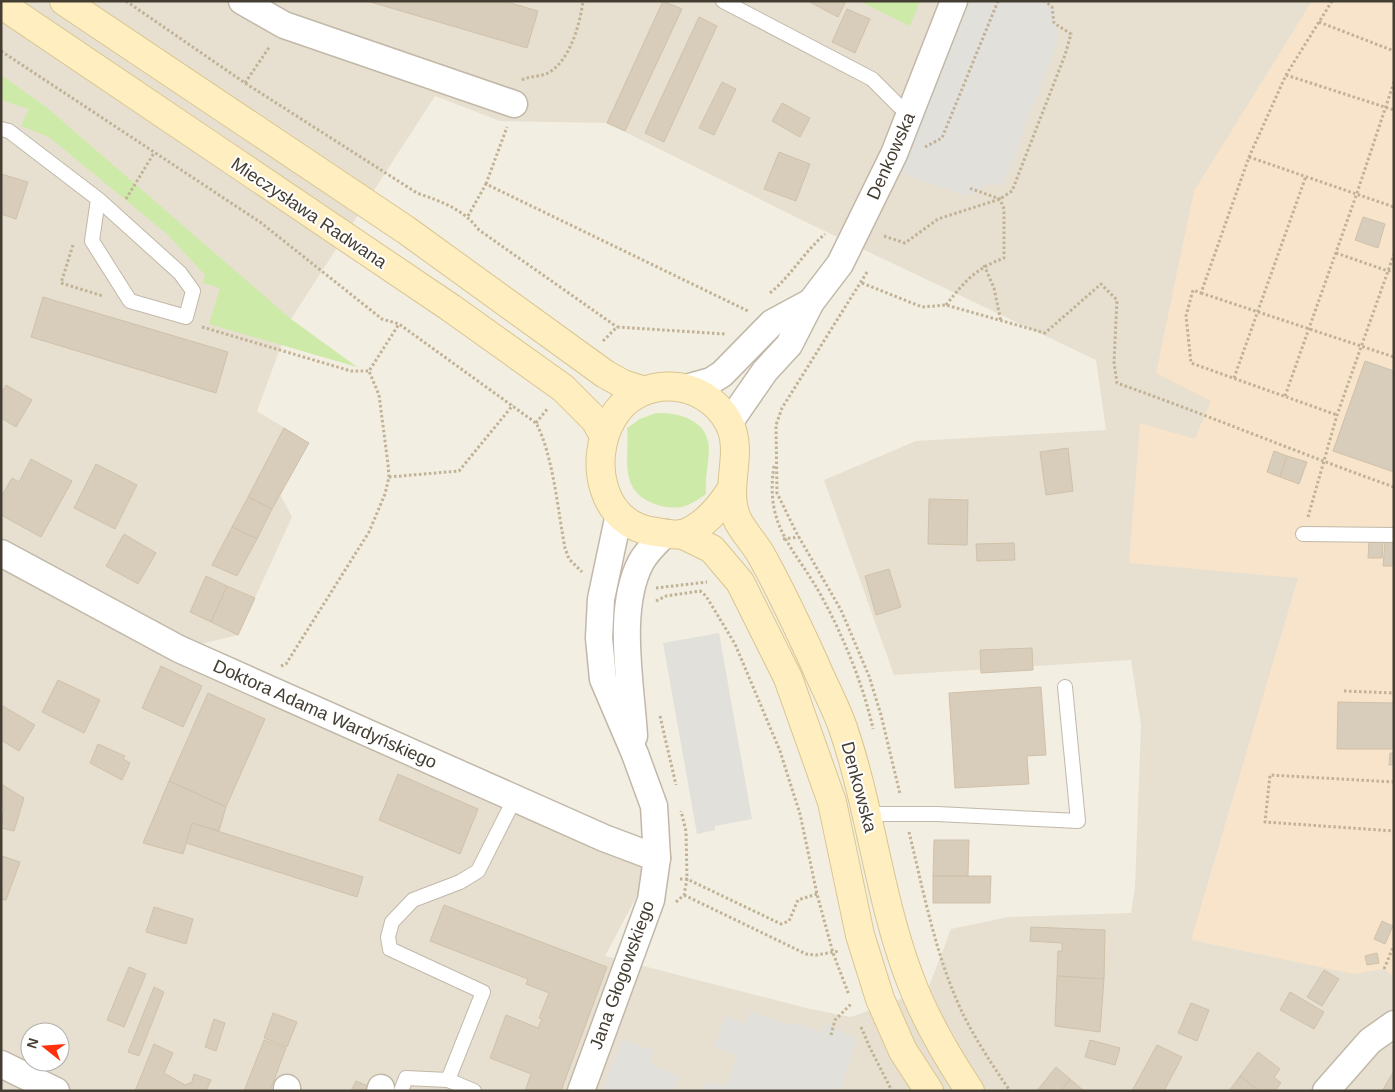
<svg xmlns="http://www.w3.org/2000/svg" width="1395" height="1092" font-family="Arial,sans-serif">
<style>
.residential{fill:#e7e0d0;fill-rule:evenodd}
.commercial{fill:#f7e4cb}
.green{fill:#cdeaa8}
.parking{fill:#e2e0db}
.building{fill:#d8ccba;stroke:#d0c1aa}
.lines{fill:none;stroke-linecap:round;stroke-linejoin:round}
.lane-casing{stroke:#c1b8a8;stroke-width:16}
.street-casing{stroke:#c1b8a8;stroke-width:29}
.secondary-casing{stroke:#d9c590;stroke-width:30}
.path{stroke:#c1b195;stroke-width:3;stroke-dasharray:2.5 2.5;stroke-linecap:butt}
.lane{stroke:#fff;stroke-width:14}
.street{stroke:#fff;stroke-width:26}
.secondary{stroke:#ffefc0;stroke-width:28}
.labels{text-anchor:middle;stroke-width:4;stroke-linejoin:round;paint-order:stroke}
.street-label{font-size:18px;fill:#443d32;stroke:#fff}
</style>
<rect width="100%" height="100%" fill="#f3eee2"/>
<path class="residential" d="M1,1H1394V1091H1ZM435,96L500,121L607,123L814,226L1096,360L1106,430L916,441L824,480L894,675L1131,660L1141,725L1135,887L1131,913L1008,917L951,929L928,989L851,1017L806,1008L605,956L657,858L180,649L238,635L292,517L280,494L309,443L257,411L291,319ZM30,1032H60V1062H30Z"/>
<path class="commercial" d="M1312,1H1394V977L1384,969L1354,974L1191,940L1298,578L1129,563L1140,423L1195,439L1211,401L1156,373L1194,191Z"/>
<g class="green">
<path d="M859,1H920L910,26Z"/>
<path d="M1,75L45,106L291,319L357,367L209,324L220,288L203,283L205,275L167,234L49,137L21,126L29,109L1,100Z"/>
<path d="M656,413C680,412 710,421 709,451C708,466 705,479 706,494C699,499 690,505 682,507C661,510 634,500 629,478C625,461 629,445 627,428L640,419Z"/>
</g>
<g class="parking">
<path d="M966,1H1049L1056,14L1058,41L1003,186L989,183L978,191L965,196L899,172Z"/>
<path d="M719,633L752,819L715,826V830L697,834L663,643Z"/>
<path d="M750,1011L791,1025L799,1023L820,1033L825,1023L857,1039L840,1091H702L706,1081L725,1087L737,1056L714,1048L725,1016L745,1023Z"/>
<path d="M622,1039L654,1051L649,1064L680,1076L675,1091H602Z"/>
</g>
<g class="building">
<path d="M367,1H504L538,11L527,48Z"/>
<path d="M663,1L682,9L625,131L607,123Z"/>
<path d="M808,1H846L838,17Z"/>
<path d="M847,9L870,19L855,53L832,42Z"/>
<path d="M699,17L717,26L664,142L645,133Z"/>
<path d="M722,82L736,89L714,135L699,128Z"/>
<path d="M782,103L810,118L800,137L772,121Z"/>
<path d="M779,152L810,164L796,201L764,189Z"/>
<path d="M1,174L28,182L16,219L1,214Z"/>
<path d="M1363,217L1385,224L1378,248L1355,240Z"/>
<path d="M43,297L228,352L216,393L31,337Z"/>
<path d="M1365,361L1394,371V472L1333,451Z"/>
<path d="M6,385L32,400L16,427L1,418V394Z"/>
<path d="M284,428L309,443L272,509L248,497Z"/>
<path d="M1068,448L1073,491L1046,495L1040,452Z"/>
<path d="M1274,451L1287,456L1280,477L1267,472Z"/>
<path d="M1287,456L1307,462L1299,484L1280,477Z"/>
<path d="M31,459L72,481L41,537L1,515V497L12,478L19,482Z"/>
<path d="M96,464L137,485L115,529L74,508Z"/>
<path d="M248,497L272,509L257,539L232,527Z"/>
<path d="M929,499L968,500L967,545L928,544Z"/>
<path d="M232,527L257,539L237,576L212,565Z"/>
<path d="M124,534L156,553L138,584L106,566Z"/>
<path d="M1385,540L1394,541V566H1383Z"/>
<path d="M1369,541L1383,542L1382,558H1368Z"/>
<path d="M1014,543L1015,560L977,561L976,544Z"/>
<path d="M889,569L901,607L876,615L865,576Z"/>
<path d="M206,576L227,586L211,622L190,612Z"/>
<path d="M227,586L255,598L238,635L211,622Z"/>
<path d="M1032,648L1033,670L981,673L980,650Z"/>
<path d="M161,666L202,686L183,727L142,708Z"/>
<path d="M58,680L100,700L84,733L42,712Z"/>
<path d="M1041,687L1046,755L1027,756L1029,784L955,788L949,693Z"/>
<path d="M208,693L265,719L226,807L169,781Z"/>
<path d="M1338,702L1394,703V749H1337Z"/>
<path d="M1,705L35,725L19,751L1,740Z"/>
<path d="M98,744L125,756L123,759L130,763L122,780L90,763Z"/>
<path d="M1390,753H1394V765H1389Z"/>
<path d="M398,774L478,809L460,854L379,820Z"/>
<path d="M169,781L226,807L219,831L192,823L183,854L143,843Z"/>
<path d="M1,784L24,798L14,831L1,828L4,807L1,805Z"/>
<path d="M192,823L363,877L357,897L186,843Z"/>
<path d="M934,840H969L968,876H933Z"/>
<path d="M2,856L20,862L6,900L1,899Z"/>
<path d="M933,876H991L990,903H933Z"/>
<path d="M444,905L607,967L561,1091H525L531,1074L490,1058L506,1015L538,1028L542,1019L539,1018L549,993L526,984L528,979L430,941Z"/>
<path d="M154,907L193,919L186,944L146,932Z"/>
<path d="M1382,921L1393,926L1385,944L1374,939Z"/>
<path d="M1031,927L1105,930L1104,979L1057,976L1058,951H1062V943L1030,941Z"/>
<path d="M1377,953L1379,963L1367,965L1365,956Z"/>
<path d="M129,967L146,974L124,1027L107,1020Z"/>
<path d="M1324,970L1339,979L1322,1006L1307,997Z"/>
<path d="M1057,976L1104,979L1100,1032L1055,1026Z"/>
<path d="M154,987L164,992L139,1056L128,1052Z"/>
<path d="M1290,992L1324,1012L1314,1029L1280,1010Z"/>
<path d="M1191,1003L1209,1010L1197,1041L1178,1033Z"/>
<path d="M273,1013L297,1022L287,1047L264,1038Z"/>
<path d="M214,1019L225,1023L216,1051L205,1047Z"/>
<path d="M264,1040L286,1048L270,1091H244Z"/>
<path d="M1090,1040L1120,1048L1115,1065L1085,1057Z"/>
<path d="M154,1044L173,1053L164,1073L185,1085L192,1082L194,1074L211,1080L206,1091H135Z"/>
<path d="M1157,1045L1182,1057L1164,1091H1132Z"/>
<path d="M1258,1052L1280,1069L1274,1077L1281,1083L1275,1091H1259L1240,1076Z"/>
<path d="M1056,1067L1070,1079L1061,1091H1037Z"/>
<path d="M1394,1071V1091H1382Z"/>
<path d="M1240,1076L1259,1091H1229Z"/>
<path d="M1070,1079L1084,1091H1061Z"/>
<path d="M356,1081L368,1086L366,1091H351Z"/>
</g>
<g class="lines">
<g class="lane-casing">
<g id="lane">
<path d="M723,1L872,79L899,106L911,113"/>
<path d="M1,129L9,131L98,199L92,241L130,301L186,317L193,291L180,273L98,199"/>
<path d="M1303,534L1394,535"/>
<path d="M868,814H937L1078,821L1065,687"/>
<path d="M448,1080L474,1091"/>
<path d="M401,1091L406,1078L448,1080L483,992L390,949L388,937L392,922L413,900L460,882L478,871L515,798"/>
</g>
</g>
<g class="street-casing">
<g id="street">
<path d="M242,1L284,25L514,104"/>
<path d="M686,388L711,381L722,374L772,323L811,302"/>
<path d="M729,423L765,371L789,345L811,302L840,264L894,154L954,1"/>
<path d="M1,553L179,649L604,838L657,858"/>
<path d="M634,736C631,684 616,609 641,562C647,551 657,542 666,533"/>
<path d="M1,1064L56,1091"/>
<path d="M287,1091V1088"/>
<path d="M380,1091L381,1088"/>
<path d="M581,1091L651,900L657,858L654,806L635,754L603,679L599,638L601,599L619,514"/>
<path d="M1326,1091L1370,1041L1394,1024"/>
</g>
</g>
<g class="secondary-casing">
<g id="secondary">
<path d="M64,1L406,230L605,374L623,384L642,390"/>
<path d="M1,4L451,308L563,388L595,420L604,436"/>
<path d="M731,490C720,507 703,527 683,534C675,536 664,533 656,532C601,526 588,461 612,419C638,373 705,377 729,423C745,454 722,489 738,521C744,532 753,542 760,553C780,588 797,625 814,662C823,684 835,705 843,728C871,810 879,898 910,979C925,1019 946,1055 970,1091"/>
<path d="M681,534L712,549L740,582L788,678L832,802L860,935L880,999L903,1051L929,1091"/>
</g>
</g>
<g class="path">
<path d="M126,1L245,83L417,193C442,202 462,208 479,230L617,327"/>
<path d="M1332,1L1286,75L1249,157L1201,293L1193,290L1186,316L1191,363L1337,415"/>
<path d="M1319,22L1394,51"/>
<path d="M1,51L260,222L382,319L399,324L536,423C553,454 558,512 565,548L569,559L582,572"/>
<path d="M1286,75L1394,110"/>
<path d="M522,80C529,76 540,77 548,73C570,61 580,24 583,1"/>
<path d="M245,83L270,46"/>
<path d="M925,147L942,138L998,1"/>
<path d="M1249,157L1394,207"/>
<path d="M486,184L507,127"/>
<path d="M126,199L154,153"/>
<path d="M468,216L486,184L748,311"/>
<path d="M884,236L905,243L938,219L1000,199L1012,191L1065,55L1071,34L1054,23L1052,7L1045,1"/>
<path d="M73,245L61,283L103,296"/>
<path d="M1336,253L1388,271L1394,270"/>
<path d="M984,265L994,288L1001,322"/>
<path d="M867,272L782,408L776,425L777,493L796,532L841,610L869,676L881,715L900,794"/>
<path d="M862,283L922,307L946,305L1045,333L1101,284L1117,300L1114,362L1117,383C1210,416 1301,454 1394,487"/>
<path d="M770,293C791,276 804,252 825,234"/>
<path d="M1201,293L1394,357"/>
<path d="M946,305C965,281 975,269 1004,258V209L1000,199L969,188"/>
<path d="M202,327L351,371H369"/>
<path d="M603,341L617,327L725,334"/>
<path d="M1234,378L1306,176"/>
<path d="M1285,396L1357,193L1394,82"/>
<path d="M536,423L548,408"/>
<path d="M774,466C764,530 797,549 824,601C844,638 864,687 873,729"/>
<path d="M389,477L459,471L513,405"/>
<path d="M1308,517L1337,415L1394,254"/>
<path d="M783,539L799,537"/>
<path d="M656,588L707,582"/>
<path d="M656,601L666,596L700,591L706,596L735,644L780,751L800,814L817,894L833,953L849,995"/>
<path d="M281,666L286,664L369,532L385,494L389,477L388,464L379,395L369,371L399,324"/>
<path d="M1344,691L1394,693"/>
<path d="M660,716L676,785"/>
<path d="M1394,782L1270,775L1265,822L1394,831"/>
<path d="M909,832C924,893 936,959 964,1016C977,1042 993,1066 1010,1091"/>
<path d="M680,879H687L781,924L789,921L798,900L817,894"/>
<path d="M684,895L806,954L816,955L840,951"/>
<path d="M676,902L684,895L687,879L686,831L681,811"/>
<path d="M1384,969L1394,945"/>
<path d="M861,1027L870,1048L892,1091"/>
<path d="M831,1035L835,1020L852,1003"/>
</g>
<use href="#lane" class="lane"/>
<use href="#street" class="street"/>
<use href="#secondary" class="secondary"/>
</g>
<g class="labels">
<g class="street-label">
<text transform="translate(891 156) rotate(-66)" y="6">Denkowska</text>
<text transform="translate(309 213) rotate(34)" y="6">Mieczysława Radwana</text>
<text transform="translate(325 714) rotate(24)" y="6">Doktora Adama Wardyńskiego</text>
<text transform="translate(859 787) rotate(75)" y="6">Denkowska</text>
<text transform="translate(622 975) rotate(-70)" y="6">Jana Głogowskiego</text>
</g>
</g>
<rect width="1395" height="1092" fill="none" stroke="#443d32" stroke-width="5"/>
<g transform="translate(45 1047) rotate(287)"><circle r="24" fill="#ffffff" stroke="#b4b1ad"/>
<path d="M0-4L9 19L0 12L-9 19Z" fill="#ff300d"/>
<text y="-8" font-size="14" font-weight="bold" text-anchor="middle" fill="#443d32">N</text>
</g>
</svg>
